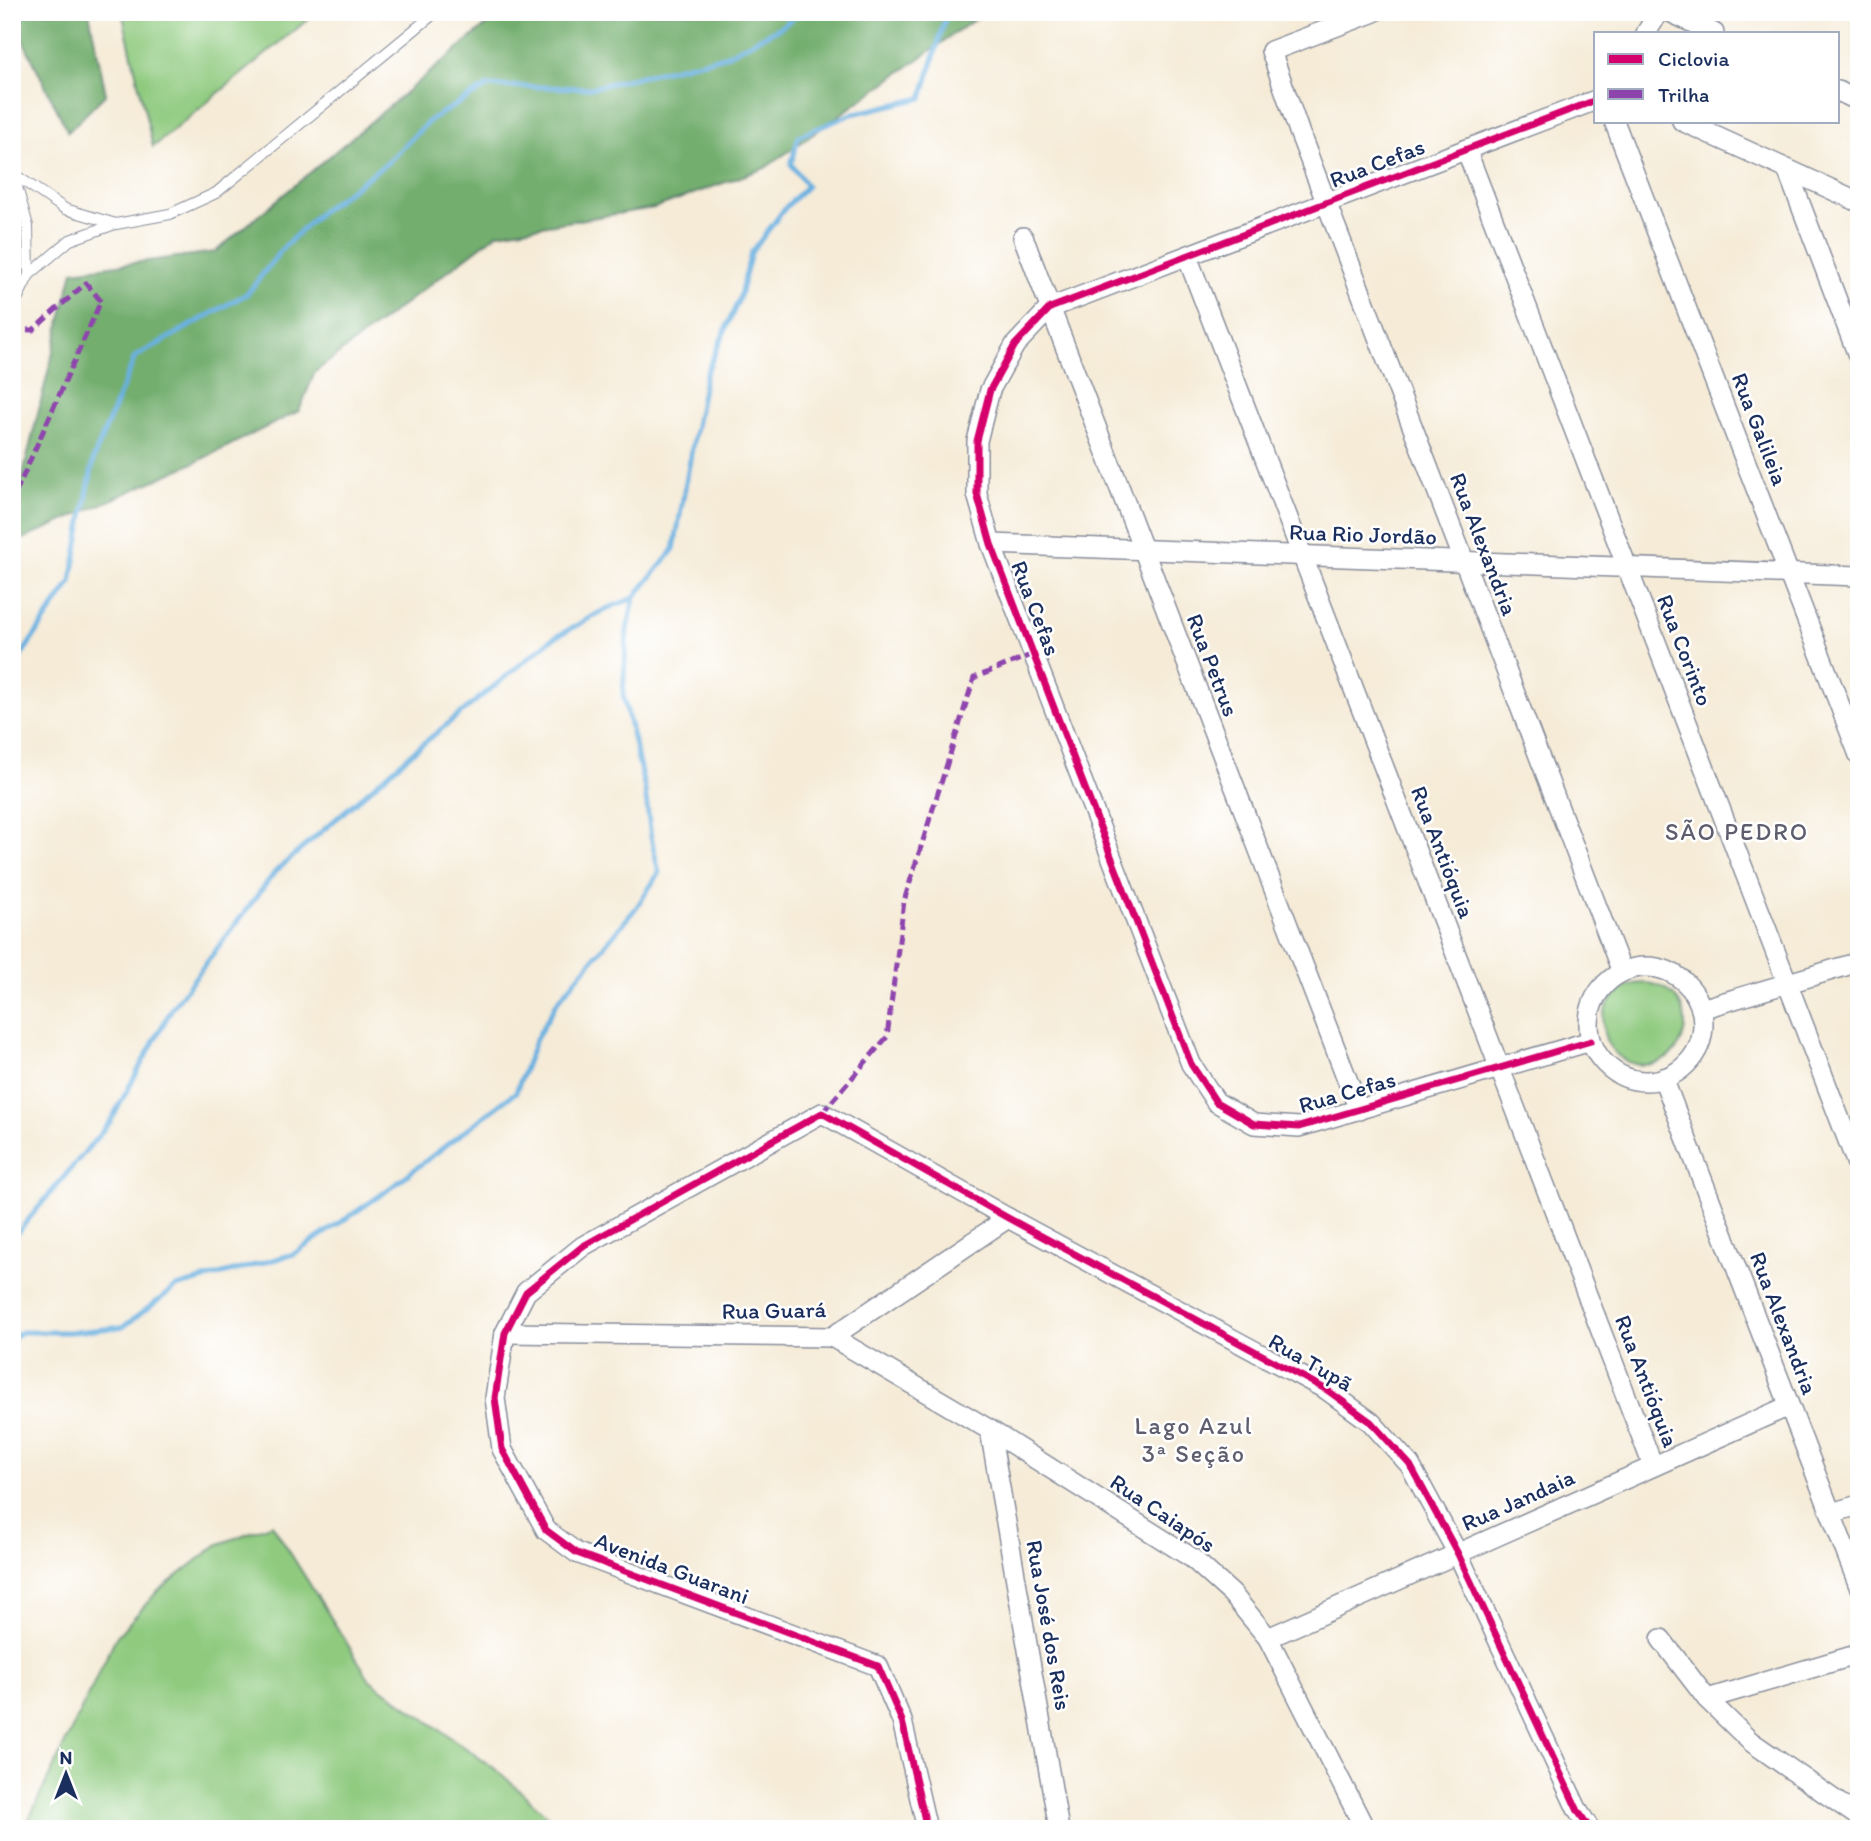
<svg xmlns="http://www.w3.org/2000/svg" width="1871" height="1841" font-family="Itim,sans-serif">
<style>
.green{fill:#8fca7f;stroke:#557c6e;stroke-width:2}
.forest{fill:#73ae6e;stroke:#476e66;stroke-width:2}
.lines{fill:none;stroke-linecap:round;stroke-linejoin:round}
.stream{stroke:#69b0e0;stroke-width:5}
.lane-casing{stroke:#888d9a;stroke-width:12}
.street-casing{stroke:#888d9a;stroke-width:22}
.lane{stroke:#fff;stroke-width:10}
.street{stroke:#fff;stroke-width:19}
.quiet{stroke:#8e44ad;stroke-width:5;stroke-dasharray:10 5;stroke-linecap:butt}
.cycleway-casing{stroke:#fff;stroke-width:11}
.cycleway{stroke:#d6006c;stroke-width:7}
.labels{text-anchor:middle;stroke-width:5;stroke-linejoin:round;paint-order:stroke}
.street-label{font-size:23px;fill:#1b2f5e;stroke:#fff}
.neighbourhood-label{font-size:24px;letter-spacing:2px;fill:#5f5e6e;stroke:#fff}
</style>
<rect width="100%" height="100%" fill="#fff"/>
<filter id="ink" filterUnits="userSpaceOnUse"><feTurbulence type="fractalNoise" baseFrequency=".0143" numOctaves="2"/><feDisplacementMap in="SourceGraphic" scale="14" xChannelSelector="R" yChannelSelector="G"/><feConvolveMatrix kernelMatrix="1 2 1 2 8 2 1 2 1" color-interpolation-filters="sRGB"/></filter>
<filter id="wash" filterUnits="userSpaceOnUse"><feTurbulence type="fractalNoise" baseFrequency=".00686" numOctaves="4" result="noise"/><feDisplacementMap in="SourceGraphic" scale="28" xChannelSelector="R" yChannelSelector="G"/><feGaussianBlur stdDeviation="1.57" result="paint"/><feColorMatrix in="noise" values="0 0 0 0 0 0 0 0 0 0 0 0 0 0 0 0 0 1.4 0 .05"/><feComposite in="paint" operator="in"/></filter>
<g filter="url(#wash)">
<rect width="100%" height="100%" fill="#f5ebd7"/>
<g class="green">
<path d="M122,12H317L153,147Z"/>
<circle cx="1644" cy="1024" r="41"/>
<path d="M272,1524L370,1680L498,1771L562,1829H24L116,1637L157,1592L217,1545Z"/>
</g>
<g class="forest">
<path d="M12,12H89L106,94L68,132L12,18Z"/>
<path d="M502,12H985L765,168L654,208L498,233L315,372L299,411L196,462L12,544V518L73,271L215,252Z"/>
</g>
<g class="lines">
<g class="stream">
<path d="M12,669L71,582L94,457L135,357L248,293L282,249L320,212L387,163L430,120L488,86L591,88L725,56L779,28L802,12"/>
<path d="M12,1239L110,1122L172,1008L275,872L413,752L552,639L606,609L634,598"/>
<path d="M12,1338L21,1332H73L123,1327L176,1287L294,1254L385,1192L516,1092L535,1041L557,1002L636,908L659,873L651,837L645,790L623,694L627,631L634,598L674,549L705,376L739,299L751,253L785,208L807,186L791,164L799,136L852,114L922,98L947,12"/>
</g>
</g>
</g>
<g filter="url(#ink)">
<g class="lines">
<g class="lane-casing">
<g id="lane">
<path d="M12,173L65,209L116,224L170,214L216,193L436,12"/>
<path d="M14,176L28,226L29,275L70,240L115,224"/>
<path d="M12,309L29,275"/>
</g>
</g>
<g class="street-casing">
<g id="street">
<path d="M1374,12L1271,51L1300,134L1622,972"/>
<path d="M1670,12L1714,33"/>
<path d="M1646,33L1659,12"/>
<path d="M1838,91L1859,101"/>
<path d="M1614,121L1859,755"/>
<path d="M1682,121L1859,202"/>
<path d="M1466,149L1859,1169"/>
<path d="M1787,169L1859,358"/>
<path d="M1023,237L1359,1110"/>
<path d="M1187,256L1653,1466"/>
<path d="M991,544L1859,576"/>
<circle cx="1646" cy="1024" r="57"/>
<path d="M1701,1009L1859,962"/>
<path d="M1591,1041L1299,1127L1254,1124L1216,1102L1191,1064L991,544L977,494V441L990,390L1015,345L1050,308L1596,100"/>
<path d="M1663,1078L1859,1586"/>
<path d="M505,1333L832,1337L1008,1218"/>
<path d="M832,1337L990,1430L1192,1558L1232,1594L1268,1638L1365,1829"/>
<path d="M990,1430L1059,1829"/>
<path d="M1831,1513L1859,1505"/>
<path d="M1268,1638L1789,1406"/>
<path d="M1661,1639L1707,1699L1750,1741L1859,1817"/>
<path d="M1707,1699L1859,1654"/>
<path d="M927,1829L902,1721L878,1666L577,1553L546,1530L502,1449L495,1398L505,1333L526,1292L583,1246L822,1113L1008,1218L1327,1390L1371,1422L1410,1465L1458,1554L1578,1811L1590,1829"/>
</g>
</g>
<use href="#lane" class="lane"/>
<use href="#street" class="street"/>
<g class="quiet">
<path d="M12,329L33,330L86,283L101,301L12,501"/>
<path d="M822,1113L887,1037L904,901L974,678L1033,654"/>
</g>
<g class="cycleway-casing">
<g id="cycleway">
<path d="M1591,1041L1299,1127L1254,1124L1216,1102L1191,1064L991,544L977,494V441L990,390L1015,345L1050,308L1596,100"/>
<path d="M927,1829L902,1721L878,1666L577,1553L546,1530L502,1449L495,1398L505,1333L526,1292L583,1246L822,1113L1008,1218L1327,1390L1371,1422L1410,1465L1458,1554L1578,1811L1590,1829"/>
</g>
</g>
<use href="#cycleway" class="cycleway"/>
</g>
</g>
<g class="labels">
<g class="street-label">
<text transform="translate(1377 163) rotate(-21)" y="8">Rua Cefas</text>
<text transform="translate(1760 429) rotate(69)" y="8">Rua Galileia</text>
<text transform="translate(1363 534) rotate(2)" y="8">Rua Rio Jordão</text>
<text transform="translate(1484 544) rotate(69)" y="8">Rua Alexandria</text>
<text transform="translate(1036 608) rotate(69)" y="8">Rua Cefas</text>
<text transform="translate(1685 650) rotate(69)" y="8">Rua Corinto</text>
<text transform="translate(1213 665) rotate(69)" y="8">Rua Petrus</text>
<text transform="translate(1443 852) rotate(69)" y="8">Rua Antióquia</text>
<text transform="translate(1347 1092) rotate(-16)" y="8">Rua Cefas</text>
<text transform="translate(774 1310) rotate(-1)" y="8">Rua Guará</text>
<text transform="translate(1784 1323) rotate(69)" y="8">Rua Alexandria</text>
<text transform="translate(1311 1362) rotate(30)" y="8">Rua Tupã</text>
<text transform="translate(1647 1381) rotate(69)" y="8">Rua Antióquia</text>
<text transform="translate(1518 1500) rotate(-24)" y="8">Rua Jandaia</text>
<text transform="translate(1163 1513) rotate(34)" y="8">Rua Caiapós</text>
<text transform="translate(672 1568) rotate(21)" y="8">Avenida Guarani</text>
<text transform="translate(1049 1625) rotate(80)" y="8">Rua José dos Reis</text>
</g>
<g class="neighbourhood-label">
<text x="1737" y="840">SÃO PEDRO</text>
<text x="1194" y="1434">Lago Azul<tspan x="1194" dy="28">3ª Seção</tspan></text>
</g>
</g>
<rect width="1871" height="1841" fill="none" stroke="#fff" stroke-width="42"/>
<rect x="1594" y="32" width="245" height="91" fill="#ffffff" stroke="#a4acbf" stroke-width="2"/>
<rect x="1608" y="54" width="35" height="10" fill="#d6006c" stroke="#a4acbf" stroke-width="2"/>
<text x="1658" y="66" font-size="21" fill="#1b2f5e">Ciclovia</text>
<rect x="1608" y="89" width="35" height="10" fill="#8e44ad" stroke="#a4acbf" stroke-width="2"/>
<text x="1658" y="102" font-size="21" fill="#1b2f5e">Trilha</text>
<g transform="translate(66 1774)" stroke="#ffffff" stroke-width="5" paint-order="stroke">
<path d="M0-5L12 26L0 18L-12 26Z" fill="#1b2f5e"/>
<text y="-10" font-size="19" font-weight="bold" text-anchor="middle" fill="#1b2f5e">N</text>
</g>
</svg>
